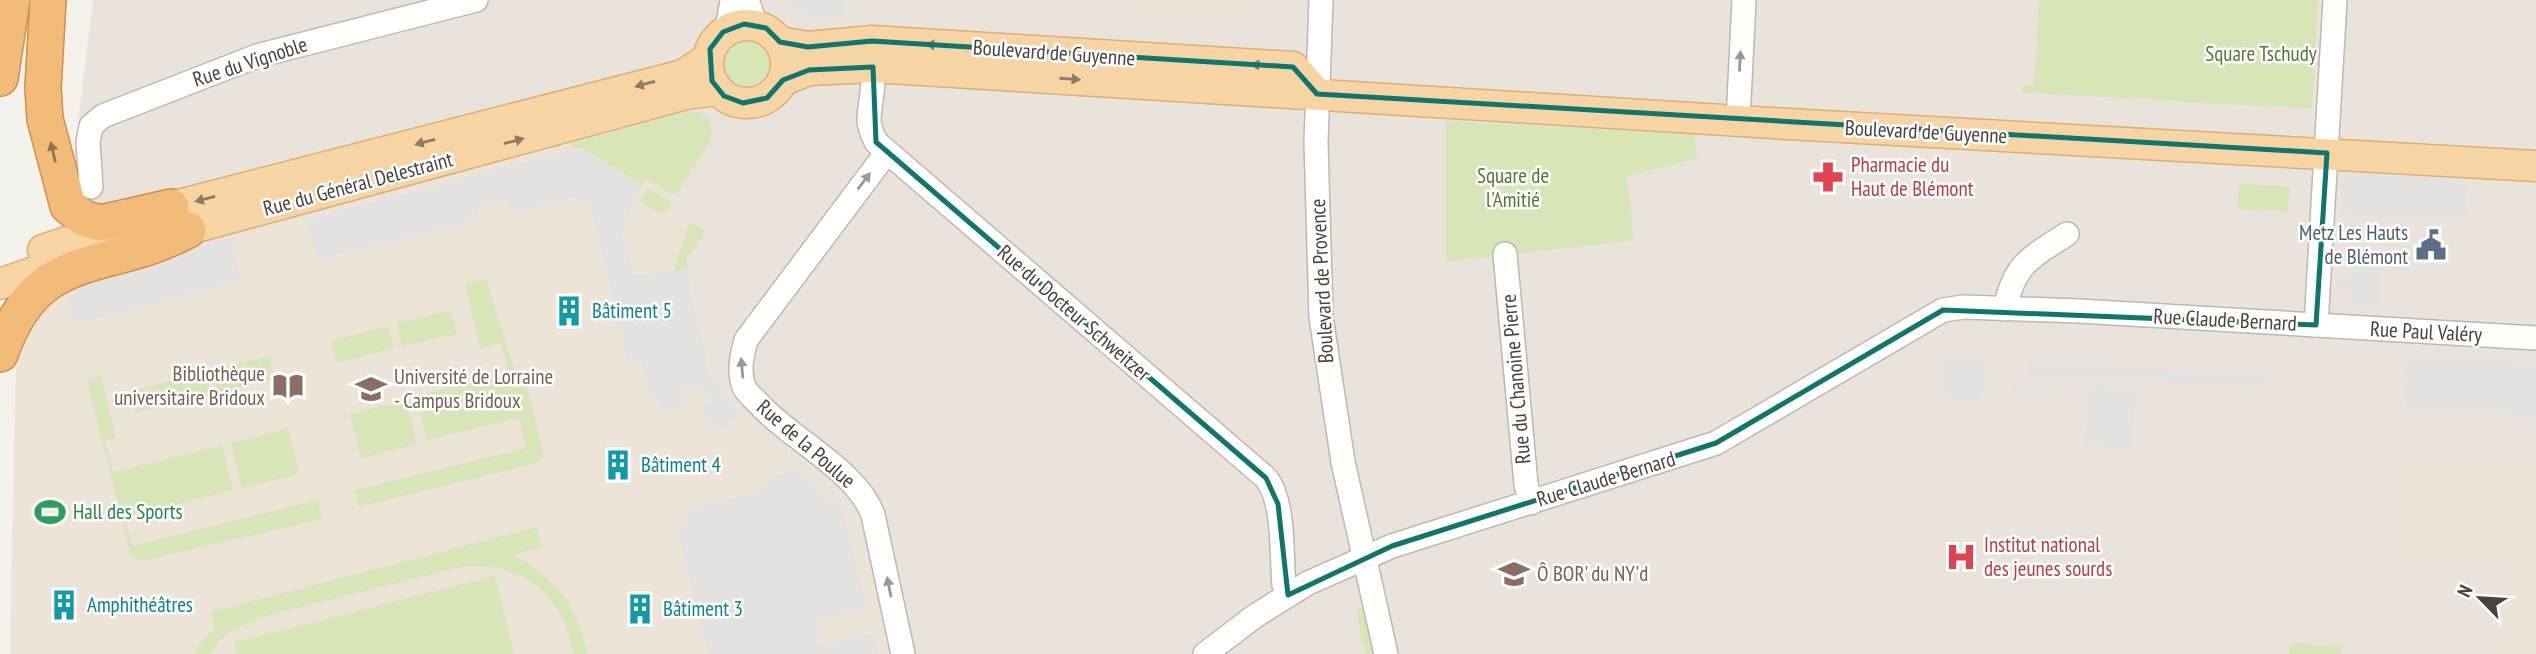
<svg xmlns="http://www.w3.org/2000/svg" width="2536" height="654" font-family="'PT Sans Narrow',sans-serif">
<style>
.residential{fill:#e9e3db}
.education{fill:#ede4d8}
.green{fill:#d7e5b9}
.parking{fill:#e4e2e0}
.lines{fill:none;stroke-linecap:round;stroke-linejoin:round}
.minor-casing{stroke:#c0b8b0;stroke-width:26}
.major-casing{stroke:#dbaf75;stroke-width:33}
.highway-casing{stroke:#d28e4a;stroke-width:38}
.minor{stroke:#fff;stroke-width:23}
.major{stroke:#f6d4a4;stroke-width:30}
.highway{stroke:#f2bb7a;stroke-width:35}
.oneway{fill:#8e7c64}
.oneway2{fill:#9b9793}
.oneway3{fill:#8d7254}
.marked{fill:none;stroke:#0f766e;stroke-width:5;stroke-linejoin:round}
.labels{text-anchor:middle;stroke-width:5;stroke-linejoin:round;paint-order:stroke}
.street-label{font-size:21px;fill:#49423a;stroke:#fff}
.park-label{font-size:21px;fill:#557831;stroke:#fff}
.health-label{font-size:21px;fill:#be3a42;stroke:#fff;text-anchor:start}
.service-label{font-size:21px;fill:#4e5e75;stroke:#fff;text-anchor:end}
.culture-label{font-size:21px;fill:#0d838f;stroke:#fff;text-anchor:start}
.education-label{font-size:21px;fill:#785e54;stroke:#fff;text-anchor:start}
.leisure-label{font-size:21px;fill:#27864d;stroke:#fff;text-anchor:start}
</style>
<rect width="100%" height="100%" fill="#f5f1ed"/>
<path class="residential" d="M93,0H2536V654H10L16,366L70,241L68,206Z"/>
<g class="education">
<path d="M1126,0H1258L1256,22L1125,14Z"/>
<path d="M614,131L671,192L667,199L671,202L668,207L706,231L690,255L686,257L712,373L774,444L856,512L891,654H10L16,366L26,331L54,296L91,275L563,147L564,145Z"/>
<path d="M2402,459L2536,469V654H2502L2509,559L2395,550Z"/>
</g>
<g class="green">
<path d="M2039,0H2318L2312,109L2021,92V86H2034Z"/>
<circle cx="748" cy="64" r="28"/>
<path d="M689,111L701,113L708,118L712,130L710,141L675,195L646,179L642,185L582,148L572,147L571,143Z"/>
<path d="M1446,121L1693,134L1698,158L1627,176L1634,240L1446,262Z"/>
<path d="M2239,184L2290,187L2288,212L2237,209Z"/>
<path d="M646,189H650L671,202L668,207L670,209C659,216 648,209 640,201Z"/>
<path d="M690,221L706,231L690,255L686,257L688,268L673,272Z"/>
<path d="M486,279L515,372L519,379L525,381L543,450L540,460L534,464L358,507L355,490L526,448L519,418L427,440L416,396L509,373L501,343L480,348L465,284Z"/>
<path d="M451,310L457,334L402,346L397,323Z"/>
<path d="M388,326L394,348L337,363L331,341Z"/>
<path d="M269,356L275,379L217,393L212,370Z"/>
<path d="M204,372L210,395L136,413L130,391Z"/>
<path d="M101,376L116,438L105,441L113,472L222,445L233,490L125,517L132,546L318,500L322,519L143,561L135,559L130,552L87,380Z"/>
<path d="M406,400L417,444L361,458L350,414Z"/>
<path d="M288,428L299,474L242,488L231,443Z"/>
<path d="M537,527L542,547L512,555C555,575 579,608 587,654H573C564,595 524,563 465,566L262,617L229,632L219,641L209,654H194L206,636L215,629L210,612Z"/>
<path d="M495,576L514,654H237L234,642Z"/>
<path d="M1363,608L1374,654H1365L1356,610Z"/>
<path d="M2290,643L2342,646L2341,654H2289Z"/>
</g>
<g class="parking">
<path d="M789,0H844L847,15L810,17L799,11Z"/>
<path d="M577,148L583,149L642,187L635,198L622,233L633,274L673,272L686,268L709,374L741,415L720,434L700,409L710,400L708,395L694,388L682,391L685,406L661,410L657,397L650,396L641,359L628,362L590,205L574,198L510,212L507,200L478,207L480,220L318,260L305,220Z"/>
<path d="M2355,173L2467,179L2465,221L2340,214L2341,192L2345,179Z"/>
<path d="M231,238L242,281L76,324L64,291L95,276Z"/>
<path d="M2356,261L2383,263L2377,304L2351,303L2352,289L2336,287L2337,274H2355Z"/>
<path d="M1920,333L1919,339L1756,437L1750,435Z"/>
<path d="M2407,355L2536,363V421L2507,414L2406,409Z"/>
<path d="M1946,357L1985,359L1982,400L1943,398Z"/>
<path d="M2029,362L2263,375L2262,387L2028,375Z"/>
<path d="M2012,383L2072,387L2080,396L2072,393L2011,389Z"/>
<path d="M2089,385L2136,388L2132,448L2085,445Z"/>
<path d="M1710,455L1707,461L1694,466L1563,507L1561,502Z"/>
<path d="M795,470L825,493L829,505L841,502L867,607L816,621L821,645L873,633L878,654H708L677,530L689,527L686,513L688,508L760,492L774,475Z"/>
</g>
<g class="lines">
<g class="minor-casing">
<g id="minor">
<path d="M747,0L756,25"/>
<path d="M1321,0L1316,142L1321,317L1343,462L1386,654"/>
<path d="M723,32L729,19L732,0"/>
<path d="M867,52C880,67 869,102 869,120C869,128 873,135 876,142L1266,478C1285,502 1281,554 1284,585L1288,595"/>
<path d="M1738,121L1744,0"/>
<path d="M887,152L746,340C742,355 738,371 744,387C747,394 757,401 762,407C793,440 858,472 873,515L903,654"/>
<path d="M91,187L88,142L91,126L103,116L257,56L476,0"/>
<path d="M1505,254L1526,484L1531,503"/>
<path d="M2005,309C2014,264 2030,258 2067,234"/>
<path d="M2316,325L2335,0"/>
<path d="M1205,654L1255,616L1308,583L1392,546L1716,443L1943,310L1964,307L2079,311L2536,338"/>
</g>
</g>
<g class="major-casing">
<g id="major">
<circle cx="747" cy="64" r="39"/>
<path d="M780,42L808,47L872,41L1293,67L1317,94"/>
<path d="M783,80L809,70L873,67L1788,124L2536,166"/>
<path d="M167,235L686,94L718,90"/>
<path d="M43,250L171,207L683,75L708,59"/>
<path d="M0,284L74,258"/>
</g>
</g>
<g class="highway-casing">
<g id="highway">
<path d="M48,0L43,88L45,119L68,206L85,219L101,223L171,207"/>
<path d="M0,78L12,0"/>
<path d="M0,354C38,245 104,275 188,230"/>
</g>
</g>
<use href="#minor" class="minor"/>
<use href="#major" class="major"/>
<use href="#highway" class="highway"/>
</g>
<defs><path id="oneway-solid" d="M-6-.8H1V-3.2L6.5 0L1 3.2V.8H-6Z" transform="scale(1.75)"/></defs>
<g class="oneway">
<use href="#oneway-solid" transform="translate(936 45) rotate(-176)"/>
<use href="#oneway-solid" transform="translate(1261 65) rotate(-177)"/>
<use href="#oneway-solid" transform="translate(1070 79) rotate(4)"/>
<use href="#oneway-solid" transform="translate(645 84) rotate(165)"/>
<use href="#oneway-solid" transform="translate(514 141) rotate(-15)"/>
<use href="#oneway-solid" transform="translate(425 142) rotate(165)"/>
<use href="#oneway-solid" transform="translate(205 199) rotate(165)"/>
</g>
<g class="oneway2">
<use href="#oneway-solid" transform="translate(1740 61) rotate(-87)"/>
<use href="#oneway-solid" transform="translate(864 181) rotate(-53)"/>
<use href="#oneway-solid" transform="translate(742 368) rotate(-95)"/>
<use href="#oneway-solid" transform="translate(889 587) rotate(-101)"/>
</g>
<use class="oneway3" href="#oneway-solid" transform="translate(53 152) rotate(-103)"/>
<path class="marked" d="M744,24L766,28L780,42L808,47L872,41L1293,67L1317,94L2327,153L2316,325L1943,310L1716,443L1392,546L1288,595L1278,504L1266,478L876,142L873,67L809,70L783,80L767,98L743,103L724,96L712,81L710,49L723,32Z"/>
<defs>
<g id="pharmacy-bare" transform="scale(2.415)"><path d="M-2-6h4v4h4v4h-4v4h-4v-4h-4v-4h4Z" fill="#e0444e" stroke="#fff" stroke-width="2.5" paint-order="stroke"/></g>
<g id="civic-bare" transform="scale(2.415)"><path d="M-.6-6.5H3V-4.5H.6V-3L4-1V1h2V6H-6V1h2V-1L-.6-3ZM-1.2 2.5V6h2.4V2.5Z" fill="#5c6f8a" stroke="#fff" stroke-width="2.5" paint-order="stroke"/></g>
<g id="building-bare" transform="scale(2.415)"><path d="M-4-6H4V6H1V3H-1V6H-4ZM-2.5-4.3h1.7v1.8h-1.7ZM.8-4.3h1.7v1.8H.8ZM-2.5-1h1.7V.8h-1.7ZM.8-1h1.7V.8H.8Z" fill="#0f9aa8" stroke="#fff" stroke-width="2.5" paint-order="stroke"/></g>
<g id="library-bare" transform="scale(2.415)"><path d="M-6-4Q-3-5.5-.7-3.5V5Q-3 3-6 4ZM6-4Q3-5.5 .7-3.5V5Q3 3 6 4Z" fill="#8d6e63" stroke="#fff" stroke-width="2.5" paint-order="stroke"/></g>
<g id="university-bare" transform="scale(2.415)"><path d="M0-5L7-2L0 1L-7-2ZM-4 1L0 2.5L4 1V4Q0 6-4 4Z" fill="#8d6e63" stroke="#fff" stroke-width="2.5" paint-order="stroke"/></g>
<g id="stadium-bare" transform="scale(2.415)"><path d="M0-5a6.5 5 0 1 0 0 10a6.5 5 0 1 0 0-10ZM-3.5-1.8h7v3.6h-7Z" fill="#2e9e5b" stroke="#fff" stroke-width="2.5" paint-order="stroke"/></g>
<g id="hospital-bare" transform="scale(2.415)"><path d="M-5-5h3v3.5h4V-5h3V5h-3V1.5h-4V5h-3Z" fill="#e0444e" stroke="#fff" stroke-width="2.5" paint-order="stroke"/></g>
<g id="school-bare" transform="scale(2.415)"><path d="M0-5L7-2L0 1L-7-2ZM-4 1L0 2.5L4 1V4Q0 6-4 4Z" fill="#8d6e63" stroke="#fff" stroke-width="2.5" paint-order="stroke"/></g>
</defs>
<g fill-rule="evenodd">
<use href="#pharmacy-bare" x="1828" y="177"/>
<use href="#civic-bare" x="2431" y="245"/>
<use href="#building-bare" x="569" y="311"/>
<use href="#library-bare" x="288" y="386"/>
<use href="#university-bare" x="371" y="389"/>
<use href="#building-bare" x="618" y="465"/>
<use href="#stadium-bare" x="50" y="512"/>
<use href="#hospital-bare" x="1961" y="557"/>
<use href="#school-bare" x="1514" y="574"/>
<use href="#building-bare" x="64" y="605"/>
<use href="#building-bare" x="640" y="609"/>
</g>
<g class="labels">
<g class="street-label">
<text transform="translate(1054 53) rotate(4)" y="7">Boulevard de Guyenne</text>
<text transform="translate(250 62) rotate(-18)" y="7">Rue du Vignoble</text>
<text transform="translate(1926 132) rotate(3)" y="7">Boulevard de Guyenne</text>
<text transform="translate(358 184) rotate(-15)" y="7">Rue du Général Delestraint</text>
<text transform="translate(1322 281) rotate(-93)" y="7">Boulevard de Provence</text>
<text transform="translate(1074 313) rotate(41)" y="7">Rue du Docteur Schweitzer</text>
<text transform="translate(2225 320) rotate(3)" y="7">Rue Claude Bernard</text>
<text transform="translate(2426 332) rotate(3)" y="7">Rue Paul Valéry</text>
<text transform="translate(1516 379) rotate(-95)" y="7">Rue du Chanoine Pierre</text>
<text transform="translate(806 444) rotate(41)" y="7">Rue de la Poulue</text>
<text transform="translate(1606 479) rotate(-17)" y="7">Rue Claude Bernard</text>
</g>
<g class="park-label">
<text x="2261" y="61">Square Tschudy</text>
<text x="1513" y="183">Square de<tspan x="1513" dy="24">l'Amitié</tspan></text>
</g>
<g class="health-label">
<text x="1851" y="172">Pharmacie du<tspan x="1851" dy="24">Haut de Blémont</tspan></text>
<text x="1984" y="552">Institut national<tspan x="1984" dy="24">des jeunes sourds</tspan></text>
</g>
<g class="service-label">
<text x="2408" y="240">Metz Les Hauts<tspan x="2408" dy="24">de Blémont</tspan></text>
</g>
<g class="culture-label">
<text x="592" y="318">Bâtiment 5</text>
<text x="641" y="472">Bâtiment 4</text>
<text x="87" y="612">Amphithéâtres</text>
<text x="663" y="616">Bâtiment 3</text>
</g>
<g class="education-label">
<text x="265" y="381" text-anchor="end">Bibliothèque<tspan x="265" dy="24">universitaire Bridoux</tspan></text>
<text x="394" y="384">Université de Lorraine<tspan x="394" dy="24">- Campus Bridoux</tspan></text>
<text x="1537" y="581">Ô BOR' du NY'd</text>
</g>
<g class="leisure-label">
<text x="73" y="519">Hall des Sports</text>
</g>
</g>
<g transform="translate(2480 598) rotate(295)" stroke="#ffffff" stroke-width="5" paint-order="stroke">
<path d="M0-5L12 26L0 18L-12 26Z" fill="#49423a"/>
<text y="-10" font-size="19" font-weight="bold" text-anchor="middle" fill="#49423a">N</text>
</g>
</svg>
